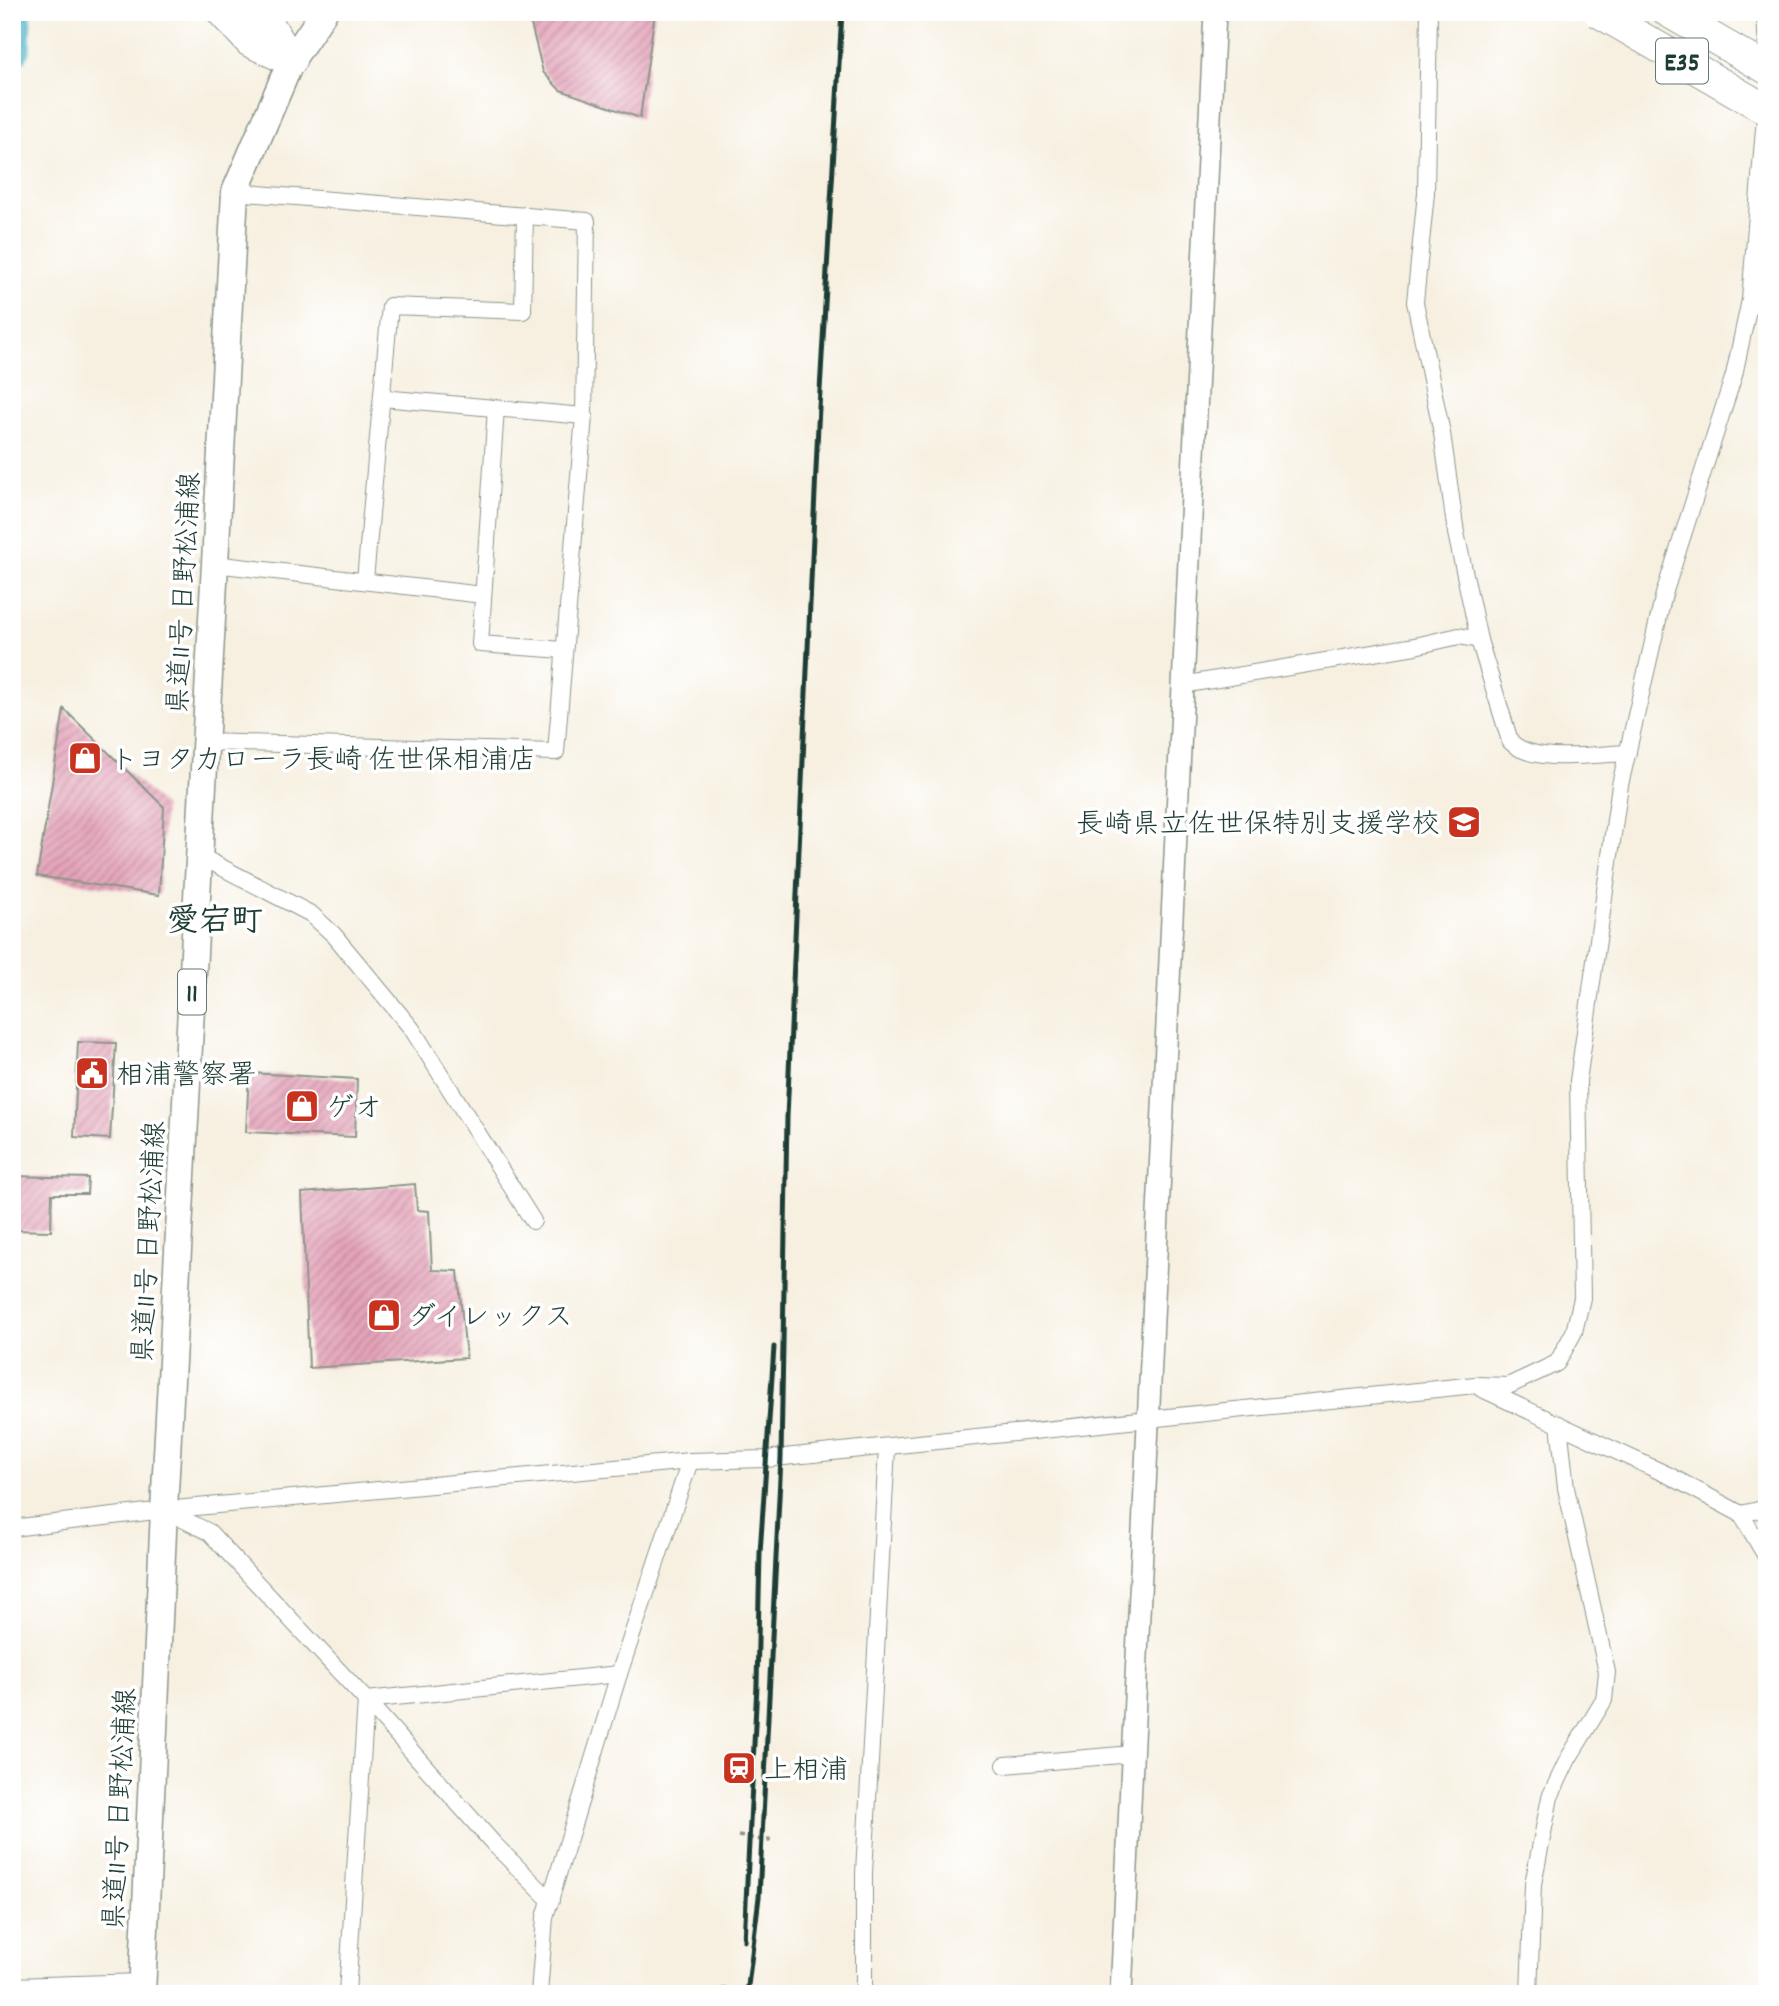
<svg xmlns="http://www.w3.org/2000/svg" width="1779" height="2006" font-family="Dekko,'Klee One',sans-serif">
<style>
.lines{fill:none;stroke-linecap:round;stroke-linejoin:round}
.river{stroke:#4bb4c9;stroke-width:37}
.building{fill:url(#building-hatch)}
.service-casing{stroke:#8b968a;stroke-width:10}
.minor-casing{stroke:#8b968a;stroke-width:18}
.tertiary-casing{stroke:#8b968a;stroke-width:24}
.primary-casing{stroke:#8b968a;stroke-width:29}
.motorway-casing{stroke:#8b968a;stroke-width:32}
.path{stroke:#8b968a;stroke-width:3.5;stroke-dasharray:5 5;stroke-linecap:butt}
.service{stroke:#fff;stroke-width:8}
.minor{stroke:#fff;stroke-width:16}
.tertiary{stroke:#fff;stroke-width:21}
.primary{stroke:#fff;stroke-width:26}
.motorway{stroke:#fff;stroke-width:30}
.rail{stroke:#1f3d34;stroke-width:5}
.motorway-bridge-casing{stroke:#8b968a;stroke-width:32;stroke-linecap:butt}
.motorway-bridge{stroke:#fff;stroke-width:30}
.labels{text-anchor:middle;stroke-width:7;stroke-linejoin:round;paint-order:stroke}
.shield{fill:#fff;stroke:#627771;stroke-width:2}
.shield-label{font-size:26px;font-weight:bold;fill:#1f3d34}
.street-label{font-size:28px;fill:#1f3d34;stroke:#fff}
.poi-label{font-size:28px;fill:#1f3d34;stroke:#fff;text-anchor:start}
.quarter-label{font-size:32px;font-weight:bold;fill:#1f3d34;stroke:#fff}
</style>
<defs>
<pattern id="building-hatch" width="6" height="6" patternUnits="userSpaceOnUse" patternTransform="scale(1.75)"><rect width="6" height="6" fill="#e5a3b9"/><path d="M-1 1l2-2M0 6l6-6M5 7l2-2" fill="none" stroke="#b98697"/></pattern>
</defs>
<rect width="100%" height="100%" fill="#fff"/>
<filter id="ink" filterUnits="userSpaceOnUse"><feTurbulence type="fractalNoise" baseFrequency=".0143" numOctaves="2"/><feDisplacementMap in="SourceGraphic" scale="14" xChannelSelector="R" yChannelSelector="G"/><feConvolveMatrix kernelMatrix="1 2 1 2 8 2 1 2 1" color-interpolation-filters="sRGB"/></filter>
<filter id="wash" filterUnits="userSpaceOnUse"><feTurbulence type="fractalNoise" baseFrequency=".00686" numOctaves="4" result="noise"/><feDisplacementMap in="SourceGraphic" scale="28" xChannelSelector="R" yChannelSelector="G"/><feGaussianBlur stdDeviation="1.57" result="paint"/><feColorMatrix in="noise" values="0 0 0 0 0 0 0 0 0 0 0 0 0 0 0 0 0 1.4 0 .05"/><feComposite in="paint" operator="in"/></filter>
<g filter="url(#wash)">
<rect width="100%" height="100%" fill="#f7f0e1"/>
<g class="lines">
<path class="river" d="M12,48L13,12"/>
</g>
<g id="blocks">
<g class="building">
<path d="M528,12H655L640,118L560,90L543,72Z"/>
<path d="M64,709L164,807L159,895L37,876Z"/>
<path d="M78,1042L116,1043L110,1139L74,1137Z"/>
<path d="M249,1073L357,1079L355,1137L246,1132Z"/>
<path d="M12,1176L88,1178L87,1194H52L51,1231L12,1230Z"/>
<path d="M415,1184L417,1210L429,1211L432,1270L458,1271L466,1358L309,1368L302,1193Z"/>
</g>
</g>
</g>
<g filter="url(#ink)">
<use href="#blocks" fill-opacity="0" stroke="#8b968a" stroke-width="2"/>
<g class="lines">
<g class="service-casing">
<path id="service" d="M724,1994V1992"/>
</g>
<g class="minor-casing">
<g id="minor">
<path d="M1429,12L1426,193L1415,302L1442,433L1456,533L1479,640L1510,741C1531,765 1596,754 1628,753"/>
<path d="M1765,12L1767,54"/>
<path d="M382,398L584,416"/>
<path d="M496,408L480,644L564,650"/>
<path d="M214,564L483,595"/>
<path d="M365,580L390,306L523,311L525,215"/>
<path d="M1182,685L1415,646L1459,636L1479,640"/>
<path d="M207,742L556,752L584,416L587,221L235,192"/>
<path d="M200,856L311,914L334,935L412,1029L533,1221"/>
<path d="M1480,1388L1670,1476L1741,1514L1767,1558"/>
<path d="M164,1510L209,1532L366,1700L494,1844L551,1901"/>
<path d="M1741,1514L1767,1508"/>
<path d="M12,1528L164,1510L690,1461L765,1459L1475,1385L1508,1386L1557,1363L1574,1332L1582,1298L1578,1081L1620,785L1664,594L1734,375L1750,300L1766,104"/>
<path d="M366,1700L619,1674"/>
<path d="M1005,1765L1132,1754"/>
<path d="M12,1986L142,1982"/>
<path d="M347,1994L366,1700"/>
<path d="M539,1994L545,1917L619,1674L690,1461"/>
<path d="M864,1994V1873L887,1448"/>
<path d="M1529,1994L1533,1884L1550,1797L1568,1759L1604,1700L1607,1672L1566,1488L1559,1424"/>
</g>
</g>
<g class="tertiary-casing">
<path id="tertiary" d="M1121,1994L1215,12"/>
</g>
<g class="primary-casing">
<path id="primary" d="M142,1994L164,1510L235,192L291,61L324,12"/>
</g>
<g class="motorway-casing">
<g id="motorway">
<path d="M222,12L250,42L291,61"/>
<path d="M256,12L269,24L291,61"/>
<path d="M1668,12L1767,69"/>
</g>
</g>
<path class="path" d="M738,1836L769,1841V1837"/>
<use href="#service" class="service"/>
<use href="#minor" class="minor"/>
<use href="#tertiary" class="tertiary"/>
<use href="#primary" class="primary"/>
<use href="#motorway" class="motorway"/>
<g class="rail">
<path d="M744,1941L757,1685L760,1553L774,1347"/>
<path d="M747,1994L759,1897L781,1458L787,1117L818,425L842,12"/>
</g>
<g class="motorway-bridge-casing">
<path id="motorway-bridge" d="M1598,12L1767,110"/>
</g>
<use href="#motorway-bridge" class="motorway-bridge"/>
</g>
</g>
<defs>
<g id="shop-square" transform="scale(1.75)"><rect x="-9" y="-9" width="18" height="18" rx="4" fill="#c8321e" stroke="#fff"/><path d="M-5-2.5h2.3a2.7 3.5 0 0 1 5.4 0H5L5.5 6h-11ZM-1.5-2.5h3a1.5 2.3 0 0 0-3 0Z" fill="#fff"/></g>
<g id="school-square" transform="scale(1.75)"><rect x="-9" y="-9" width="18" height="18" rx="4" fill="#c8321e" stroke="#fff"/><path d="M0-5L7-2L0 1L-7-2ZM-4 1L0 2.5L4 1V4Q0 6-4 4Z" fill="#fff"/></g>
<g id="civic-square" transform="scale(1.75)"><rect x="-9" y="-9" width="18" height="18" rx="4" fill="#c8321e" stroke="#fff"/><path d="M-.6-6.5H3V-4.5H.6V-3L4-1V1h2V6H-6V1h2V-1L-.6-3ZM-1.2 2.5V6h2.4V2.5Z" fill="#fff"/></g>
<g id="station-square" transform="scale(1.75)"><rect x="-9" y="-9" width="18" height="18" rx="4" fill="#c8321e" stroke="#fff"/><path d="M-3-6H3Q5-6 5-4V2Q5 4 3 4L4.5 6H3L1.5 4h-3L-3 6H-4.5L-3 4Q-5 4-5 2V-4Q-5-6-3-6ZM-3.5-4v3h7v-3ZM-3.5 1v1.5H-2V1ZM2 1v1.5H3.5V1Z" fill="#fff"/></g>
</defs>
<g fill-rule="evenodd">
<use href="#shop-square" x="85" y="758"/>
<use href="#school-square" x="1464" y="822"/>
<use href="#civic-square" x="92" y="1073"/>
<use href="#shop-square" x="302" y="1106"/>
<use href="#shop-square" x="384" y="1315"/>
<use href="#station-square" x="739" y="1768"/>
</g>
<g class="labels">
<g class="shield">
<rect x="1656" y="38.5" width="52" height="45" rx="5"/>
<rect x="178" y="969.5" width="28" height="45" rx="5"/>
</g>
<g class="shield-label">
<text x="1682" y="70">E35</text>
<text x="192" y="1001">11</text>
</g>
<g class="street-label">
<text transform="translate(182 593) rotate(-87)" y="10">県道11号 日野松浦線</text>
<text transform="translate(147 1242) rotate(-87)" y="10">県道11号 日野松浦線</text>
<text transform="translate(118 1809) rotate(-87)" y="10">県道11号 日野松浦線</text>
</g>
<g class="poi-label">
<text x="110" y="768">トヨタカローラ長崎 佐世保相浦店</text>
<text x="1440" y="832" text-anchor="end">長崎県立佐世保特別支援学校</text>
<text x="116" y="1083">相浦警察署</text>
<text x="326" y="1116">ゲオ</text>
<text x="408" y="1325">ダイレックス</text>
<text x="764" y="1778">上相浦</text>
</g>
<g class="quarter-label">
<text x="215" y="930">愛宕町</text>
</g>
</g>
<rect width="1779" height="2006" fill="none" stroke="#fff" stroke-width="42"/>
</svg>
